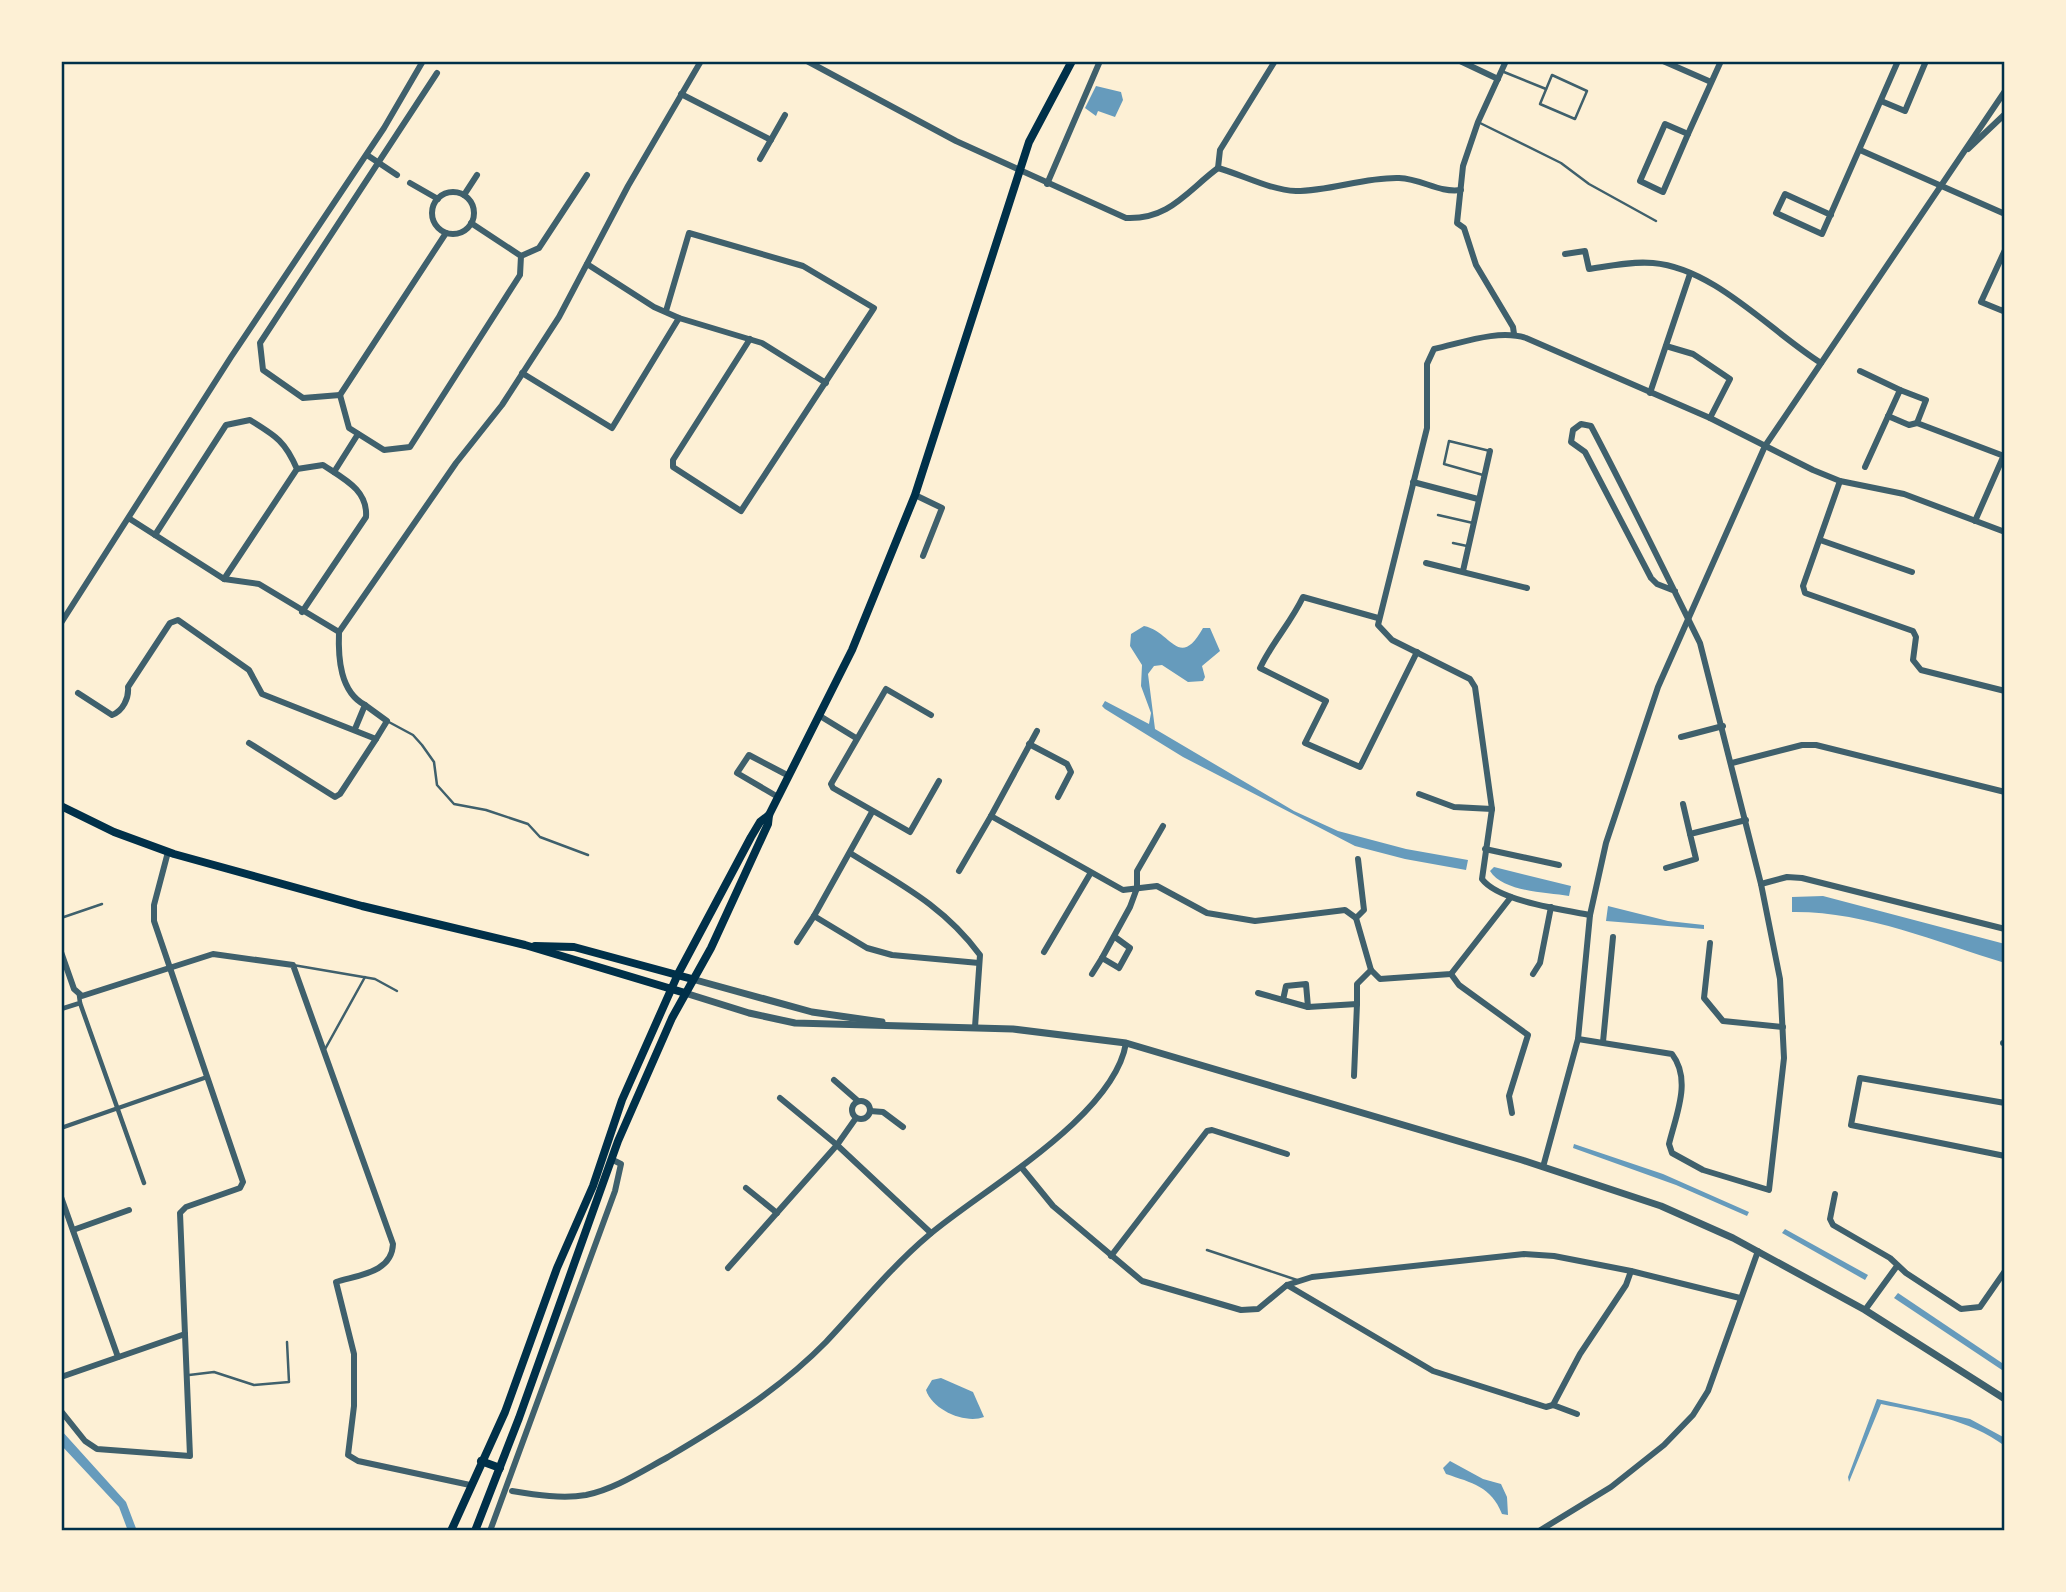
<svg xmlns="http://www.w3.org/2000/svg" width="2066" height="1592" font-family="Karla,sans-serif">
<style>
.water{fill:#669bbc}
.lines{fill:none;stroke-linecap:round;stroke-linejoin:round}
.service{stroke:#3f606c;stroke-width:2.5}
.pedestrian{stroke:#3f606c;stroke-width:4.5}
.minor{stroke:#3f606c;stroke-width:6}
.tertiary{stroke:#3f606c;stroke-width:7}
.secondary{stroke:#003049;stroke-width:8}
.neatline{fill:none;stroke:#003049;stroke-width:2.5}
</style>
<rect width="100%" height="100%" fill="#fdf0d5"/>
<g class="water">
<path d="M1096,86L1121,92L1123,100L1115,117L1098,111L1096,116L1085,108Z"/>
<path d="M1144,626C1171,631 1179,671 1203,628H1210L1220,651L1202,666L1205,677L1203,681L1188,682L1162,665L1154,666L1148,674L1155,729L1294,811L1338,831L1406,849L1468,860L1466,870L1405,859L1355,846L1183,757L1105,709L1102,706L1105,701L1149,724L1151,713L1141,686L1142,665L1130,646L1131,634Z"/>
<path d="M1494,867L1571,886L1569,896C1546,892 1503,892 1490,871Z"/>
<path d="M1823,896L2005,944V963C1936,942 1865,911 1792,912V897Z"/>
<path d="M1608,906L1668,921L1704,925V929L1606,921Z"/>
<path d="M1574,1144L1663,1174L1749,1212L1747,1216L1676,1185L1573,1148Z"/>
<path d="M1785,1229L1868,1275L1865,1280L1782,1233Z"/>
<path d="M1898,1293L2005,1365V1372L1894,1298Z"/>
<path d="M941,1378L973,1392L984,1417C966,1424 933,1411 926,1390L932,1380Z"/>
<path d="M1877,1399L1970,1419L2005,1438V1446C1968,1419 1925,1413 1881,1404L1849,1482L1848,1477Z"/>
<path d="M61,1430L126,1502L137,1531H128L119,1507L61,1445Z"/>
<path d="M1450,1461L1483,1479L1501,1484L1507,1497L1508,1515L1502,1514C1491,1486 1472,1483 1446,1474L1443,1468Z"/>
</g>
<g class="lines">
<g class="service">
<path d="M1504,72L1546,89"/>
<path d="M1552,75L1587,91L1575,119L1540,104Z"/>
<path d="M1478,122L1561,163L1589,184L1656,221"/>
<path d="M1483,475L1444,464L1449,441L1490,451"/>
<path d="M1438,515L1473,523"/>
<path d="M1453,543L1467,546"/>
<path d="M387,721L413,735L422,745L434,762L437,785L454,804L486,810L528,824L540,837L588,855"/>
<path d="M61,918L102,904"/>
<path d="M293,965L375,979L397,991"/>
<path d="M324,1051L365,977"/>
<path d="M1207,1250L1297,1280"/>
<path d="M189,1375L214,1372L254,1385L289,1382L287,1342"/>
</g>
<g class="pedestrian">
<path d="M80,1003L144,1183"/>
<path d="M61,1009L80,1003L79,995"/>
<path d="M61,1128L207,1077"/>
</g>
<g class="minor">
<path d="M807,61L956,141L1126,218C1169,220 1187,191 1218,168"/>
<path d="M1460,61L1498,79"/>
<path d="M1506,61L1478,122L1463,166L1457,223L1464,228L1476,265L1513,327L1514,334"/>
<path d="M1663,61L1711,82"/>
<path d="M681,94L771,140"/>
<path d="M1881,101L1905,111L1926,61"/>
<path d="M1665,124L1688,134L1663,192L1640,181Z"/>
<path d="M1688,134L1721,61"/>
<path d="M1968,149L2005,114"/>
<path d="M1860,150L2005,214"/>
<path d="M367,155L397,175"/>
<path d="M760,159L785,115"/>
<path d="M1218,168C1243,175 1270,190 1296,191C1331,191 1364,177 1399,178C1423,179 1438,193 1461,190"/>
<path d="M1218,168L1220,150L1275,61"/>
<path d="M410,183L438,199"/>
<path d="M1047,184L1100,61"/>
<circle cx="453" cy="213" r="21"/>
<path d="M464,195L477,175"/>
<path d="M1831,215L1785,194L1776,213L1822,234L1898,61"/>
<path d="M471,223L521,256"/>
<path d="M2005,250L1981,302L2003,311L2005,307"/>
<path d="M1565,254L1585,251L1589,269C1609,266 1632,261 1653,263C1714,268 1770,331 1821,363"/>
<path d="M587,264L654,307L679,318L762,343L826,383"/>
<path d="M666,311L689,233L803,266L874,308L741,511L673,467V460L750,339"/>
<path d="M1666,346L1693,354L1730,379L1710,418"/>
<path d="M1860,371L1900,390"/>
<path d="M522,373L612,428L679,318"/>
<path d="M1650,393L1690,274"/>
<path d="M340,395L303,398L263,370L260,343L437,73"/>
<path d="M340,395L349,428L384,450L410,447L520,275L521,256L539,248L587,175"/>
<path d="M340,395L446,233"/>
<path d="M1888,416L1909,425L1917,423"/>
<path d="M1865,467L1900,390L1926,400L1917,423L2004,456"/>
<path d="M297,469L323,465C344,479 368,490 366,517L302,612"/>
<path d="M334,472L358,434"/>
<path d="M1840,481L1803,586L1805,593L1913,631L1916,637L1913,660L1921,670L2005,691"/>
<path d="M1413,482L1478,499"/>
<path d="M915,495L942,508L923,556"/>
<path d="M130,519L224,579L259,584L339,632"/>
<path d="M1975,521L2004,455"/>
<path d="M155,535L226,425L250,420C276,436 285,441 297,469L224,579"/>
<path d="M1820,540L1912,572"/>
<path d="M1426,563L1527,588"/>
<path d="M1463,571L1490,451"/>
<path d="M1378,618L1303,597C1290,624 1273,641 1260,668L1326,701L1305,743L1360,767L1417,652"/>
<path d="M61,623L231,357L384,128L423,61"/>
<path d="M339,632L456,463L502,405L559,317L628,186L701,61"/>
<path d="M339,632C338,658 340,692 365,705"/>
<path d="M78,693L112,715C123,711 129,698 128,687L170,623L178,620L249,670L262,694L376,739L387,721L365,705L355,729"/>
<path d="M931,715L886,689L831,784L833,788L910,832L939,781"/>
<path d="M820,716L856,738"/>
<path d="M1037,731L991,816L1123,890L1157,886L1207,913L1255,921L1345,910L1356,918"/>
<path d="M1681,737L1723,726"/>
<path d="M249,743L335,797L340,794L376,739"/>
<path d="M1029,744L1067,764L1071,772L1058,797"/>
<path d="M1732,763L1802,745H1816L2005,792"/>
<path d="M1419,794L1454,807L1492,809"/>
<path d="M778,797L737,773L749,755L789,776"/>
<path d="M1683,804L1690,834"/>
<path d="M872,812L814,916L867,948L892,955L979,963"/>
<path d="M1485,849L1559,865"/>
<path d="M850,853C900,884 944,906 980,955L975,1027"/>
<path d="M1666,868L1696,859L1690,834L1746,820"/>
<path d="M959,871L991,816"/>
<path d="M1761,884L1787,877L1802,878L2005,929"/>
<path d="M1590,915C1563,910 1498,901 1482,879L1492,809L1475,687L1470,679L1392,640L1378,625L1427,428V364L1434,349C1462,343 1498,329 1526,338L1710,418L1813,470L1840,481L1904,494L2005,532"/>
<path d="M1115,937L1130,948L1119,968L1102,958L1130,907L1137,888V871L1163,826"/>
<path d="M797,942L814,916"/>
<path d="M1710,943L1704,998L1723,1021L1783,1027"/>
<path d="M61,952L74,989L82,996L213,954L293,965L393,1244C392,1273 358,1275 336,1282L354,1354V1406L348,1455L358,1461L470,1485"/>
<path d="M1044,952L1090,874"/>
<path d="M1371,970L1380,979L1451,974L1511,897"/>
<path d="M1092,974L1102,958"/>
<path d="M1451,974L1459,985L1528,1035L1509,1096L1512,1113"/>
<path d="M1533,974L1540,963L1551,907"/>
<path d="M1258,993L1308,1007L1357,1004L1354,1076"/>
<path d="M1283,1000L1286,986L1306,984L1308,1007"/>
<path d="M1357,1004V984L1371,970L1356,918L1364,910L1358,859"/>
<path d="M1578,1039L1672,1054C1692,1080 1676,1115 1669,1144L1672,1153L1703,1170L1769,1190L1784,1058L1780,979L1761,884L1700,643C1664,570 1629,498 1591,426L1581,424L1573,430L1571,442L1585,452L1651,578L1657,584L1675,591"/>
<path d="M1603,1042L1613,937"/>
<path d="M2003,1043H2005"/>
<path d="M834,1080L858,1101"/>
<path d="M780,1098L837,1145L931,1233"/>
<circle cx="861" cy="1110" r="9"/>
<path d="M2005,1103L1860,1078L1851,1125L2005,1156"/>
<path d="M870,1111L883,1112L903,1127"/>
<path d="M1543,1167L1578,1039L1590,915L1606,843L1658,687L1765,446L2005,91"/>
<path d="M1022,1168L1053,1206L1142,1281L1241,1310L1258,1309L1287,1285L1312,1277L1524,1254L1554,1256L1631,1271L1740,1298"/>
<path d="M746,1188L777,1213"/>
<path d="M1835,1194L1830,1219L1833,1225L1890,1258L1906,1273L1961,1309L1980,1307L2005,1271"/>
<path d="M61,1197L118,1357"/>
<path d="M73,1230L129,1210"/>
<path d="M1111,1256L1207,1131L1212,1130L1287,1154"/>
<path d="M728,1268L837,1145L856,1118"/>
<path d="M1287,1285L1433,1371L1546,1407L1553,1405L1577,1414"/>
<path d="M1865,1310L1897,1266"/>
<path d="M61,1377L185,1334"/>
<path d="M1553,1405L1580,1354L1626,1285L1631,1271"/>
<path d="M61,1411L85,1441L97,1449L190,1456L180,1213L186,1207L240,1188L243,1182L154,921V905L168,852"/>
<path d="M512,1491C536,1495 563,1499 586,1495C615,1489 642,1471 668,1457C724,1424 780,1389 826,1342C860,1306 891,1267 929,1235C983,1189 1114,1117 1126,1043"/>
<path d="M490,1531L615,1191L621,1164L611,1159"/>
<path d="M1539,1531L1611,1487L1664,1445L1693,1415L1708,1391L1758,1251"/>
</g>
<g class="tertiary">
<path d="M692,979L812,1012L882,1022"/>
<path d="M685,993L749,1013L795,1023L1013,1029L1126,1043L1522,1160L1661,1206L1733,1238L1865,1310L2005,1399"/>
</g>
<g class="secondary">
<path d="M61,806L114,832L174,854L362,906L525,945L685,993"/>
<path d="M535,946L574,947L692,979"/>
<path d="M481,1461L500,1468"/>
<path d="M451,1531L505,1412L557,1268L593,1186L622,1100L678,974L751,837L760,822L769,815"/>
<path d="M475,1531L519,1418L618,1141L672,1018L711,948L768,824L769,815L852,650L915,495L1029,142L1072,61"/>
</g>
</g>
<rect width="2066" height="1592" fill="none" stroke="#fdf0d5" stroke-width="126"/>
<rect x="63" y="63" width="1940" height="1466" class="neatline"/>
</svg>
